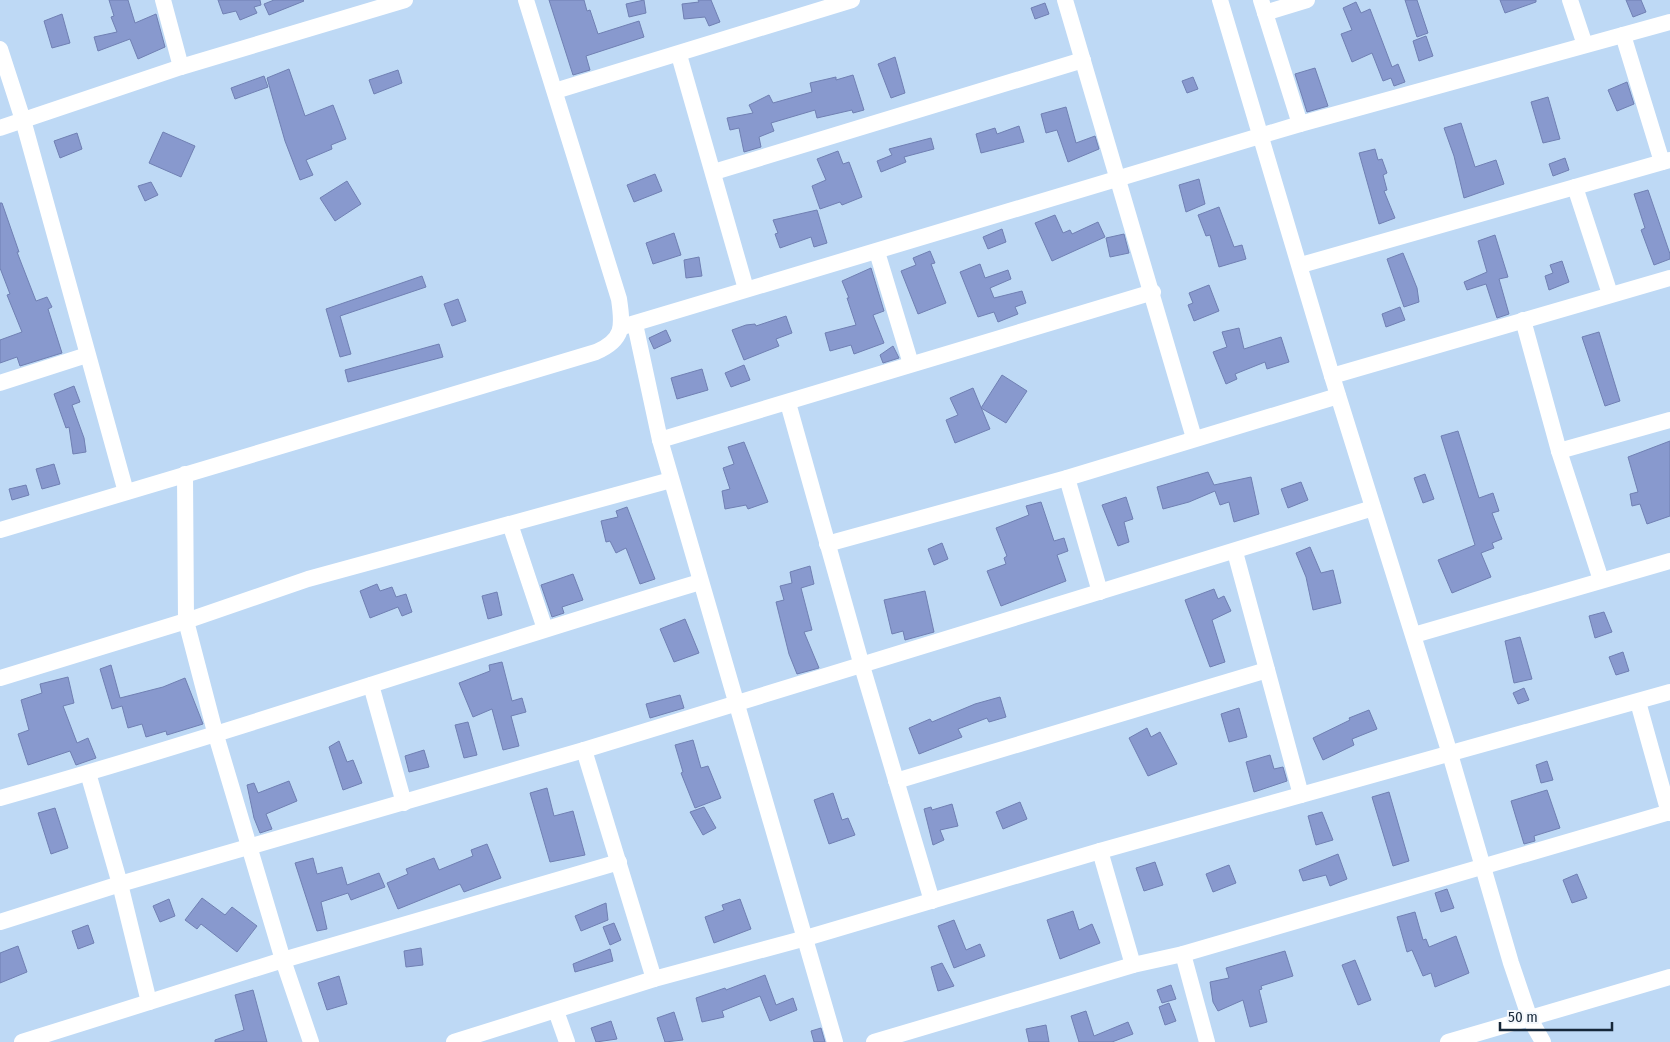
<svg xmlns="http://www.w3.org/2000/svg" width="1670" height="1042" font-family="'Fira Sans Condensed',sans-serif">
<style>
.building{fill:#8899ce;stroke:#7080b3}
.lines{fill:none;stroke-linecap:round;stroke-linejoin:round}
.minor{stroke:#fff;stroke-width:16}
</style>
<rect width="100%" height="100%" fill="#bed9f5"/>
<g class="building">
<path d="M109,0H128L135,23L156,14L165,47L138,59L130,39L98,51L94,37L117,32L111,17L114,16Z"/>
<path d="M218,0H260L261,5L254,7L257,13L240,20L236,11L223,14Z"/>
<path d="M274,0H303L304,1L269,15L264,4Z"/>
<path d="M549,0H584L587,11L590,10L598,34L639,21L644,37L586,56L590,70L573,75Z"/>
<path d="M644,0L646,13L629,17L626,4Z"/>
<path d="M698,0H711L720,22L709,26L705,17L684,19L682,4L699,2Z"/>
<path d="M1405,0H1417L1428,33L1417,37Z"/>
<path d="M1500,0H1536V2L1505,13Z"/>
<path d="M1626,0H1641L1646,12L1633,17Z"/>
<path d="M1356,2L1361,13L1370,9L1392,67L1398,64L1405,82L1394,86L1391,78L1383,81L1372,53L1352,62L1341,34L1352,30L1343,8Z"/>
<path d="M1045,3L1049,14L1035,19L1031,8Z"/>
<path d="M62,14L70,43L52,48L44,21Z"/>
<path d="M1426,36L1433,56L1419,61L1413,41Z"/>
<path d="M895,57L905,93L891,98L878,64Z"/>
<path d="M1315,68L1328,106L1307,112L1295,74Z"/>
<path d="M289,69L305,116L333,105L346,139L331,145L332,149L306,160L313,175L300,180L285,141L267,78Z"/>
<path d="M398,70L402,83L374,94L369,80Z"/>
<path d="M853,75L864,110L853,113L852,110L817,118L815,110L771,123L774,131L759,137L761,147L744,152L739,128L730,130L727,118L753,113L749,105L769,95L773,103L812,92L810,83L836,77V80Z"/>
<path d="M264,76L268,87L235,99L231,88Z"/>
<path d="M1193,77L1198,89L1187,93L1182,81Z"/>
<path d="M1627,82L1634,104L1617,111L1608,90Z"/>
<path d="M1548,97L1560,139L1543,143L1531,102Z"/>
<path d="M1066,107L1076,143L1095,136L1099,149L1068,162L1057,130L1046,133L1041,114Z"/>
<path d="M1461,123L1475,167L1496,160L1504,184L1464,198L1454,156L1444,128Z"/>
<path d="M1019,126L1024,142L981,153L976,134L995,128L997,134Z"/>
<path d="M163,132L195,146L181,177L149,163Z"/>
<path d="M77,133L82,149L60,158L54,141Z"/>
<path d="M931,138L934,149L904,157L906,162L881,172L877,161L892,155L889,149Z"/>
<path d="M1375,149L1378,160L1382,159L1387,173L1383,175L1387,190L1384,191L1395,218L1379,224L1359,153Z"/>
<path d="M838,151L843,164L849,162L862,197L842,205L840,202L820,209L812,186L826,180L817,159Z"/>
<path d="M1565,158L1569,170L1553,176L1549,164Z"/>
<path d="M655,174L662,191L634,202L627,185Z"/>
<path d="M1199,179L1205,204L1186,212L1179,185Z"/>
<path d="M347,181L361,204L335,221L320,198Z"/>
<path d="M151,182L158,195L145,201L138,186Z"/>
<path d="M1648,190L1670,254V259L1654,265L1641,230L1645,228L1634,194Z"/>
<path d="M0,203H2L19,252H17L36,301L47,297L52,307L48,309L62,353L20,366L17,357L0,363V340L22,332L7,295L10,294L0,268Z"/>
<path d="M1219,207L1234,247L1242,245L1246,259L1219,267L1210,235L1206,236L1198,215Z"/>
<path d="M817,210L827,243L814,247L811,237L780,248L775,234L778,233L773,220Z"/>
<path d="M1055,215L1063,233L1070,230L1072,234L1098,222L1105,237L1052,261L1035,223Z"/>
<path d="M1002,229L1006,242L988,249L983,237Z"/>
<path d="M674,233L681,255L653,264L646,243Z"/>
<path d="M1124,234L1129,253L1110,257L1106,238Z"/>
<path d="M1495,235L1508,277L1499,279L1509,314L1497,318L1486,284L1467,290L1464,282L1487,272L1478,241Z"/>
<path d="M930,251L935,263L931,264L946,303L918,314L901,271L916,265L913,258Z"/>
<path d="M1403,253L1417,288L1419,302L1404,307L1387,259Z"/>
<path d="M699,257L702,276L686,278L684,260Z"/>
<path d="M1562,261L1569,282L1549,290L1545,276L1553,273L1550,265Z"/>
<path d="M980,264L985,278L1008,270L1011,279L990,288L994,298L1022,291L1026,303L1015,307L1018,314L998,322L994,312L978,317L960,272Z"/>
<path d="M871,268L884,311L873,315L884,343L854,354L851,345L830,351L825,333L856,325L847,298H849L842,281Z"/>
<path d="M422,276L426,287L340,316L351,354L340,357L326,309Z"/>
<path d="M1209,285L1219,311L1194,321L1188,305L1193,303L1189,293Z"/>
<path d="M458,299L466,321L452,326L444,304Z"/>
<path d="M1400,307L1405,320L1386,327L1382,314Z"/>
<path d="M786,316L792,333L776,339L779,346L744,360L732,330L746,325L755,324L756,326Z"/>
<path d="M1239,328L1244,349L1281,337L1289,362L1267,369L1265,362L1235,374L1237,379L1226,384L1213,352L1227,347L1222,332Z"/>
<path d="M666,330L671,341L654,349L649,338Z"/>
<path d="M1599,332L1620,401L1605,406L1582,337Z"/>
<path d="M439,344L443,357L348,382L345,370Z"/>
<path d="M893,346L899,358L883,363L880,355Z"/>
<path d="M744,365L750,380L731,387L725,373Z"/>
<path d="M702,369L708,390L677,399L671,378Z"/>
<path d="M1002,375L1027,391L1006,423L981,408Z"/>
<path d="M74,386L80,402L72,405L84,438L86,452L73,454L69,427L66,428L54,394Z"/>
<path d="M973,388L990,429L955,443L946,420L958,415L950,398Z"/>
<path d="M1458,431L1479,498L1493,493L1499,511L1492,513L1502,539L1492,543L1494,548L1481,553L1491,577L1452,593L1438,560L1475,545L1441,436Z"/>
<path d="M1670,441V516L1647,524L1640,504L1632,506L1630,494L1638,492L1628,457Z"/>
<path d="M744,442L768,502L748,509L746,505L725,509L722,491L730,489L723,468L734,464L728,447Z"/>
<path d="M54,464L60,484L42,489L36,469Z"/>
<path d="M1208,472L1214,485L1251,477L1259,514L1234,522L1229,502L1220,505L1215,491L1189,502L1163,509L1157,487Z"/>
<path d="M1425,474L1434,499L1423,503L1414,478Z"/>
<path d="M1301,482L1308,500L1288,508L1281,489Z"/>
<path d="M26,485L29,495L12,500L9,489Z"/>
<path d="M1126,497L1133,519L1124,522L1129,542L1118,546L1102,505Z"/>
<path d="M1041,502L1054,541L1064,538L1068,551L1057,555L1066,581L1001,606L987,571L1006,564L1004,558L1007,556L996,528L1029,515L1026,506Z"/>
<path d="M627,507L655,579L640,584L626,548L616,553L610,541L606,542L601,521L618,517L616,511Z"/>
<path d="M942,543L948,559L934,565L928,549Z"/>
<path d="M1310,547L1321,573L1333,570L1341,603L1313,610L1306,577L1296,553Z"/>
<path d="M810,566L814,584L801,588L812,630L804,632L819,668L797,674L789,654L776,602L784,600L780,586L792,583L790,572Z"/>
<path d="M573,574L583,600L562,607L564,613L552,617L541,585Z"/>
<path d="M377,584L380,591L392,587L396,597L406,594L412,612L402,616L398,607L370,618L360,591Z"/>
<path d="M1214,589L1218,599L1224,596L1231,611L1212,620L1225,662L1210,667L1185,600Z"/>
<path d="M925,591L934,632L905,640L903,631L892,634L884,600Z"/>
<path d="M497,592L502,615L488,619L482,596Z"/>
<path d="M1604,612L1612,632L1595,638L1589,616Z"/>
<path d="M685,619L699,653L674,662L660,629Z"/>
<path d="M1520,637L1532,679L1514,683L1505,641Z"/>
<path d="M1623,652L1629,671L1616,675L1609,657Z"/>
<path d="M502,662L512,701L522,698L526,712L511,716L519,746L503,750L492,709L473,717L459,683L490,671L489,665Z"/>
<path d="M111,665L120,698L163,687L185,678L203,724L167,735L166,731L146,737L142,724L128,728L122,706L112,709L100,669Z"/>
<path d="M68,677L74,703L63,706L77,743L88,738L96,758L76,765L70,751L28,765L18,734L29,730L21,700L42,693L40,684Z"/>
<path d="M1524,688L1529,700L1518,704L1513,693Z"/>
<path d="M680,695L684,708L650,718L646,704Z"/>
<path d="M1000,697L1006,717L989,722L987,718L958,729L962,737L919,754L909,728L930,719L932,722L975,704Z"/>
<path d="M1239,708L1247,737L1229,742L1221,714Z"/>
<path d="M1369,710L1377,729L1352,739L1354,745L1323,760L1313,738L1350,720L1349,718Z"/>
<path d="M468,722L477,755L464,758L455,725Z"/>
<path d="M1147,728L1151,737L1160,732L1177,764L1148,776L1129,738Z"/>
<path d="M693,740L701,768L708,766L721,798L695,808L681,773L683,772L675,745Z"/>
<path d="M339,741L347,762L353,760L362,783L343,790L329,747Z"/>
<path d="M424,750L429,767L409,772L405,756Z"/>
<path d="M1270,755L1274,769L1283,767L1287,781L1254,792L1246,762Z"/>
<path d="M1547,761L1553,780L1541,783L1536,765Z"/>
<path d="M289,781L297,801L266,814L272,829L260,833L254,818L247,785L254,783L258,793Z"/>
<path d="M547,788L554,816L573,811L585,855L550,862L530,793Z"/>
<path d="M1547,790L1560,828L1534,836L1535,841L1524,844L1511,801Z"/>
<path d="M1389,792L1409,861L1393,866L1372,797Z"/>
<path d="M833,793L842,820L848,818L855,835L829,844L814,800Z"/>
<path d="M1020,802L1027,819L1003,829L996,812Z"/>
<path d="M952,804L958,826L940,830L944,840L933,845L924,809L931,807L932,810Z"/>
<path d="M704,807L716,828L703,835L690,812Z"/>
<path d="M55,808L68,848L51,854L38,813Z"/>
<path d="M1322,812L1333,840L1316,845L1308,816Z"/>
<path d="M487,844L501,878L464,892L460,884L398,909L387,883L408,874L406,869L434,858L439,870L473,856L471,850Z"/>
<path d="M1338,854L1347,879L1330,886L1326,875L1303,881L1299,870Z"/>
<path d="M313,858L317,874L342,867L347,885L379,873L385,887L351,900L348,893L321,902L327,929L317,931L295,863Z"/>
<path d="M1155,862L1163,885L1144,891L1136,868Z"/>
<path d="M1229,865L1236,883L1213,892L1206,874Z"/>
<path d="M1577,874L1587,898L1572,903L1563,880Z"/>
<path d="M1447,889L1454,908L1441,912L1435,893Z"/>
<path d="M202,898L225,915L232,907L257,926L237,952L201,924L197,929L185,920Z"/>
<path d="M169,899L175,916L160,922L153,906Z"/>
<path d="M740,899L751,929L714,943L705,917L724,910L722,905Z"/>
<path d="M606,903L608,920L581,931L575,916Z"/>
<path d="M1073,911L1079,930L1092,924L1100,943L1060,959L1047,920Z"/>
<path d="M1415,912L1423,940L1426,939L1429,947L1456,936L1469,973L1435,987L1431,973L1423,976L1412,950L1407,952L1397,917Z"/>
<path d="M954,920L966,950L980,944L985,956L954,968L938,926Z"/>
<path d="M614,923L621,940L610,945L603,927Z"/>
<path d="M88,925L94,943L78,949L72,931Z"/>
<path d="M18,946L27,972L0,983V953Z"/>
<path d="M421,948L423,965L406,967L404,951Z"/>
<path d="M610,949L613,961L575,972L573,964Z"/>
<path d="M1285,951L1293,976L1261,986L1262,989L1259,990L1267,1022L1250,1027L1243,1000L1218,1011L1213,1002L1210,982L1229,978L1226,968Z"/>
<path d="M1355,960L1371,1000L1358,1005L1342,965Z"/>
<path d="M942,963L954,986L938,991L931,967Z"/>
<path d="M765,975L776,1005L793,998L797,1010L770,1021L760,996L722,1011L724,1017L702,1022L696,998L725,988L726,990Z"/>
<path d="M339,976L347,1004L327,1010L318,983Z"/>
<path d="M1171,985L1176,999L1162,1003L1157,990Z"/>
<path d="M253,990L267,1042H215V1040L244,1030L235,995Z"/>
<path d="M1169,1003L1176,1021L1165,1025L1159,1007Z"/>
<path d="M1086,1011L1094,1036L1128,1022L1133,1034L1112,1042H1079L1071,1016Z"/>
<path d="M674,1012L683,1040L665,1042L657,1018Z"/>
<path d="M611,1021L617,1039L596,1042L591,1028Z"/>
<path d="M1046,1025L1049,1042H1029L1026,1029Z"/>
<path d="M821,1028L825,1042H814L811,1031Z"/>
</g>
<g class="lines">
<g class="minor">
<path d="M163,0L181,67"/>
<path d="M1065,0L1194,438"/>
<path d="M1220,0L1332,376L1450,754L1511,963L1530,1019L1543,1042"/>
<path d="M1261,0L1300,124"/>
<path d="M1570,0L1585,45"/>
<path d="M1265,13L1307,0"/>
<path d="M1623,35L1662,162"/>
<path d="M0,49L23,120L126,492"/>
<path d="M679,55L746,289"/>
<path d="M555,91L852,0"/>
<path d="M0,128L181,67L405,0"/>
<path d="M714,172L1083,60"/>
<path d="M1575,187L1610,294"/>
<path d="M877,252L911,364"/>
<path d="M1301,265L1670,160"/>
<path d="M1523,320L1559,451L1601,580"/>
<path d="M635,324L660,440L835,1042"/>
<path d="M622,327L1300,124L1670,22"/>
<path d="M1332,376L1670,278"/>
<path d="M0,383L87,355"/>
<path d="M788,403L862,666L932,901"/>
<path d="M660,440L1153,292"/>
<path d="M1559,451L1670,420"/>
<path d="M185,474L186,621L215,732L283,960L311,1042"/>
<path d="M1067,478L1100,592"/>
<path d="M510,524L545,629"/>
<path d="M0,530L596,352C624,340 623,326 619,299L526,0"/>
<path d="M827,544L1067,478L1338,396"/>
<path d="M1235,552L1301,795"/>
<path d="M1414,635L1670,561"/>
<path d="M0,678L186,621L308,579L671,480"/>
<path d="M371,685L404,803"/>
<path d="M1638,702L1669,813"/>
<path d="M584,750L654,979"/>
<path d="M88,773L120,884L149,1002"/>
<path d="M896,781L1267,670"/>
<path d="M0,798C235,732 466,652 700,582"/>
<path d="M1100,851L1133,965"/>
<path d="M0,922L120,884L584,750L1373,508"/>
<path d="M1183,954L1207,1042"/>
<path d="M556,1011L567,1042"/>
<path d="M22,1042L283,960L619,862"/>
<path d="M454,1042L654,979L806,938L1100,851L1670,692"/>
<path d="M874,1042L1133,965L1183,954L1670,812"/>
<path d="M1448,1042L1670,977"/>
</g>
</g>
<path d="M1500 1022v8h112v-8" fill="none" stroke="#162739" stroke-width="2.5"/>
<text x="1508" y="1022" font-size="15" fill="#162739" stroke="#f3f7fc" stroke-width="4" paint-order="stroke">50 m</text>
</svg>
